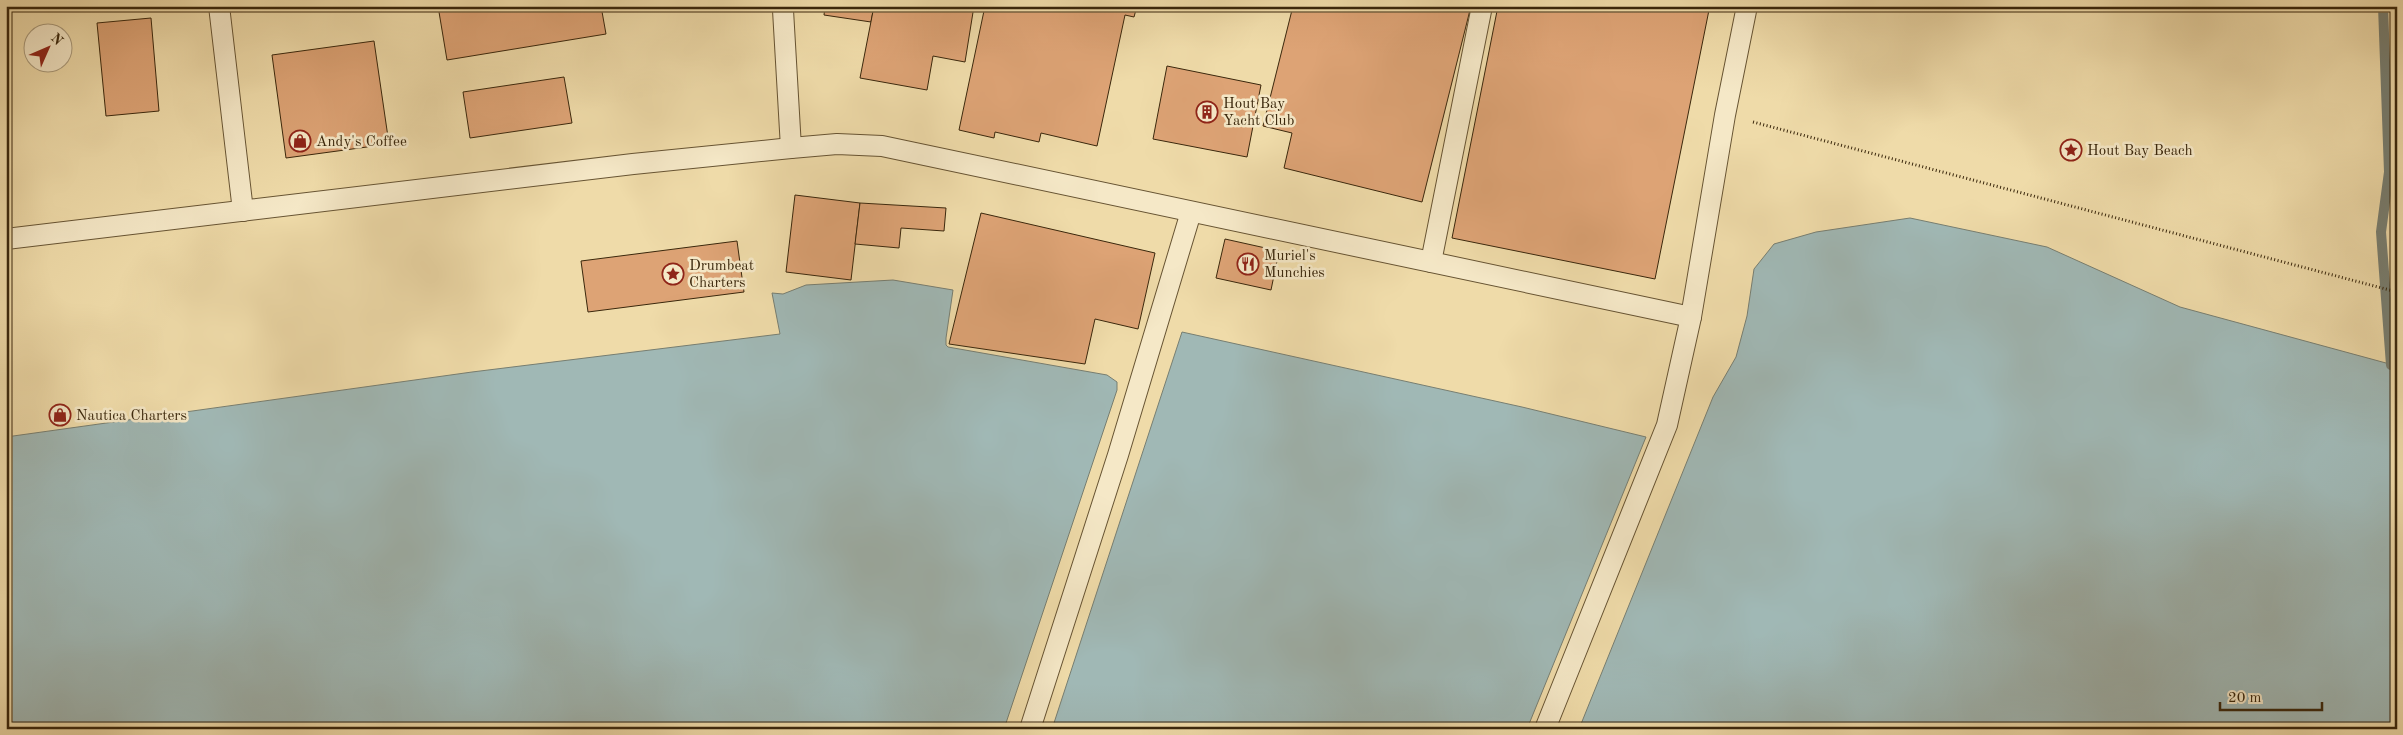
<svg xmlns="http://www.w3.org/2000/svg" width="2403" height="735" font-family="'Old Standard TT',serif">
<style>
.water{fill:#a0b8b5;stroke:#777e71}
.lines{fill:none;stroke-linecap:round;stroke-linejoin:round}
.stream{stroke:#777e71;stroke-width:10}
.building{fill:#dda375;stroke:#3a270c}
.service-casing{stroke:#675433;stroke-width:22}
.path{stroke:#3a270c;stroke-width:3;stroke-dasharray:1 2.5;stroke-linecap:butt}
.service{stroke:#f5e8c7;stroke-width:20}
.labels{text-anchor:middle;stroke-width:5;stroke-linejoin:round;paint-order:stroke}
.poi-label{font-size:15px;fill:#3a270c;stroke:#f5e8c7;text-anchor:start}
</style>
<rect width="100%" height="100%" fill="#efdba9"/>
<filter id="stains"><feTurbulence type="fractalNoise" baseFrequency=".004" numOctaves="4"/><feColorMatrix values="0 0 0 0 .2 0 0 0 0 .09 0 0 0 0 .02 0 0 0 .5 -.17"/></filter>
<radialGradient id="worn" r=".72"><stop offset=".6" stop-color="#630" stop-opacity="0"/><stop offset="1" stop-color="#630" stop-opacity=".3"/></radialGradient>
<g class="water">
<path d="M1910,218L2047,247L2180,307L2397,366V729H1579L1713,397L1736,357L1747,316L1754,269L1774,244L1816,232Z"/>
<path d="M893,280L953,290L946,338V345L948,347L1107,375L1117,382V390L1004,729H6V437L472,372L780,334L772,293L783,294L806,285Z"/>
<path d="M1182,332L1522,407L1646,437L1527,729H1052Z"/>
</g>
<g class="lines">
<path class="stream" d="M2383,6L2389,172L2381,232L2391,365"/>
</g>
<g class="building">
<path d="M438,6H601L606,34L447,60Z"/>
<path d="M825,6H874L871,22L824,15Z"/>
<path d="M874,6H974L965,62L933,56L927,90L860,78Z"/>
<path d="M985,6H1137L1134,17L1125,15L1097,146L1041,133L1039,142L995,132L994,138L959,130Z"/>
<path d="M1293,6H1471L1422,202L1284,168L1292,133L1263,126Z"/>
<path d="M1498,6H1692L1709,10L1655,279L1452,238Z"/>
<path d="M151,18L159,111L106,116L97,23Z"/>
<path d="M374,41L389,144L286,158L272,55Z"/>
<path d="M1167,66L1261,85L1247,157L1153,139Z"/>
<path d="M564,77L572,123L470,138L463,92Z"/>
<path d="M795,195L860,203L851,280L786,272Z"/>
<path d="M860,203L946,208L944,231L901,228L899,248L855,244Z"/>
<path d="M981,213L1155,253L1138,329L1095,319L1085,364L949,344Z"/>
<path d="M1225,239L1279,251L1271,290L1216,278Z"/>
<path d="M737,241L744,292L588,312L581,261Z"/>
</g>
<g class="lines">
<g class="service-casing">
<g id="service">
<path d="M219,6L243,211"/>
<path d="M783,10L791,148"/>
<path d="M6,239L633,164L791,148L837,144L882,146L915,153L1691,317"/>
<path d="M1431,262L1482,6"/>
<path d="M1030,729L1118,455L1191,212"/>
<path d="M1545,729L1667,425L1691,317L1725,115L1747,6"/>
</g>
</g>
<path class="path" d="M1753,122L2397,292"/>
<use href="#service" class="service"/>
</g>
<defs>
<g id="building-ring" transform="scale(1.125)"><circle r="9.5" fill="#f5e8c7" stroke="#8f2418" stroke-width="1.5"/><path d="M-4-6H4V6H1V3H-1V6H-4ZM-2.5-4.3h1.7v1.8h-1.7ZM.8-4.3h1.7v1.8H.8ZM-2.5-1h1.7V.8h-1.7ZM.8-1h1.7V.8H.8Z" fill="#8f2418"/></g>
<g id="shop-ring" transform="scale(1.125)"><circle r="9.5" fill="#f5e8c7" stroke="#8f2418" stroke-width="1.5"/><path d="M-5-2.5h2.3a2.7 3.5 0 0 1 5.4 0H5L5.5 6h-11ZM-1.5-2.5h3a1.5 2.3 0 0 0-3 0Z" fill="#8f2418"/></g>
<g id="sight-ring" transform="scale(1.125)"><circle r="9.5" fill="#f5e8c7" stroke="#8f2418" stroke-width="1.5"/><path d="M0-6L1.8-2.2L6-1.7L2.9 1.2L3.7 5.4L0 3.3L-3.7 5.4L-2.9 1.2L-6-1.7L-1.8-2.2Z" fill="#8f2418"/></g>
<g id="restaurant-ring" transform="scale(1.125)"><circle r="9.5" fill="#f5e8c7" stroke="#8f2418" stroke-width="1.5"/><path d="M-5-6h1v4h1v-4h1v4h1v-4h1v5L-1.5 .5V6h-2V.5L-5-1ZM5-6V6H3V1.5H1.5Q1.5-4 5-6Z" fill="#8f2418"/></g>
</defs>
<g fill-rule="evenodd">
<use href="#building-ring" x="1207" y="112"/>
<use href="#shop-ring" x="300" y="141"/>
<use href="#sight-ring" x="2071" y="150"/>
<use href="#restaurant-ring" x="1248" y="264"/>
<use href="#sight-ring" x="673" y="274"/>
<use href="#shop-ring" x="60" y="415"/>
</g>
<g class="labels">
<g class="poi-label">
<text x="1223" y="108">Hout Bay<tspan x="1223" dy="17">Yacht Club</tspan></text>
<text x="316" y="146">Andy's Coffee</text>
<text x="2087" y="155">Hout Bay Beach</text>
<text x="1264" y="260">Muriel's<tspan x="1264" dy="17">Munchies</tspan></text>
<text x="689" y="270">Drumbeat<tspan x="689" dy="17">Charters</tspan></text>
<text x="76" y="420">Nautica Charters</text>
</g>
</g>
<rect width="2403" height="735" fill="none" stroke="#efdba9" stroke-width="25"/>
<rect x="8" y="8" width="2388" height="720" fill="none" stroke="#3a270c" stroke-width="2.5"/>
<rect x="12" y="12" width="2378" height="710" fill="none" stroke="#3a270c"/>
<g transform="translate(48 48) rotate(45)"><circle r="24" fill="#f5e8c7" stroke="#aa9b7c"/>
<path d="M0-4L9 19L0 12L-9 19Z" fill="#8f2418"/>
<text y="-8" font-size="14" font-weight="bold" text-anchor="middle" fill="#3a270c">N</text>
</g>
<path d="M2220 702v8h102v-8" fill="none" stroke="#3a270c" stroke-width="2.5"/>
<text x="2228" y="702" font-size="15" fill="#3a270c" stroke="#f5e8c7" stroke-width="4" paint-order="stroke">20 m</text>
<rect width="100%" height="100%" filter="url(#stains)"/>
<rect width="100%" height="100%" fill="url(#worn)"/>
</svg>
